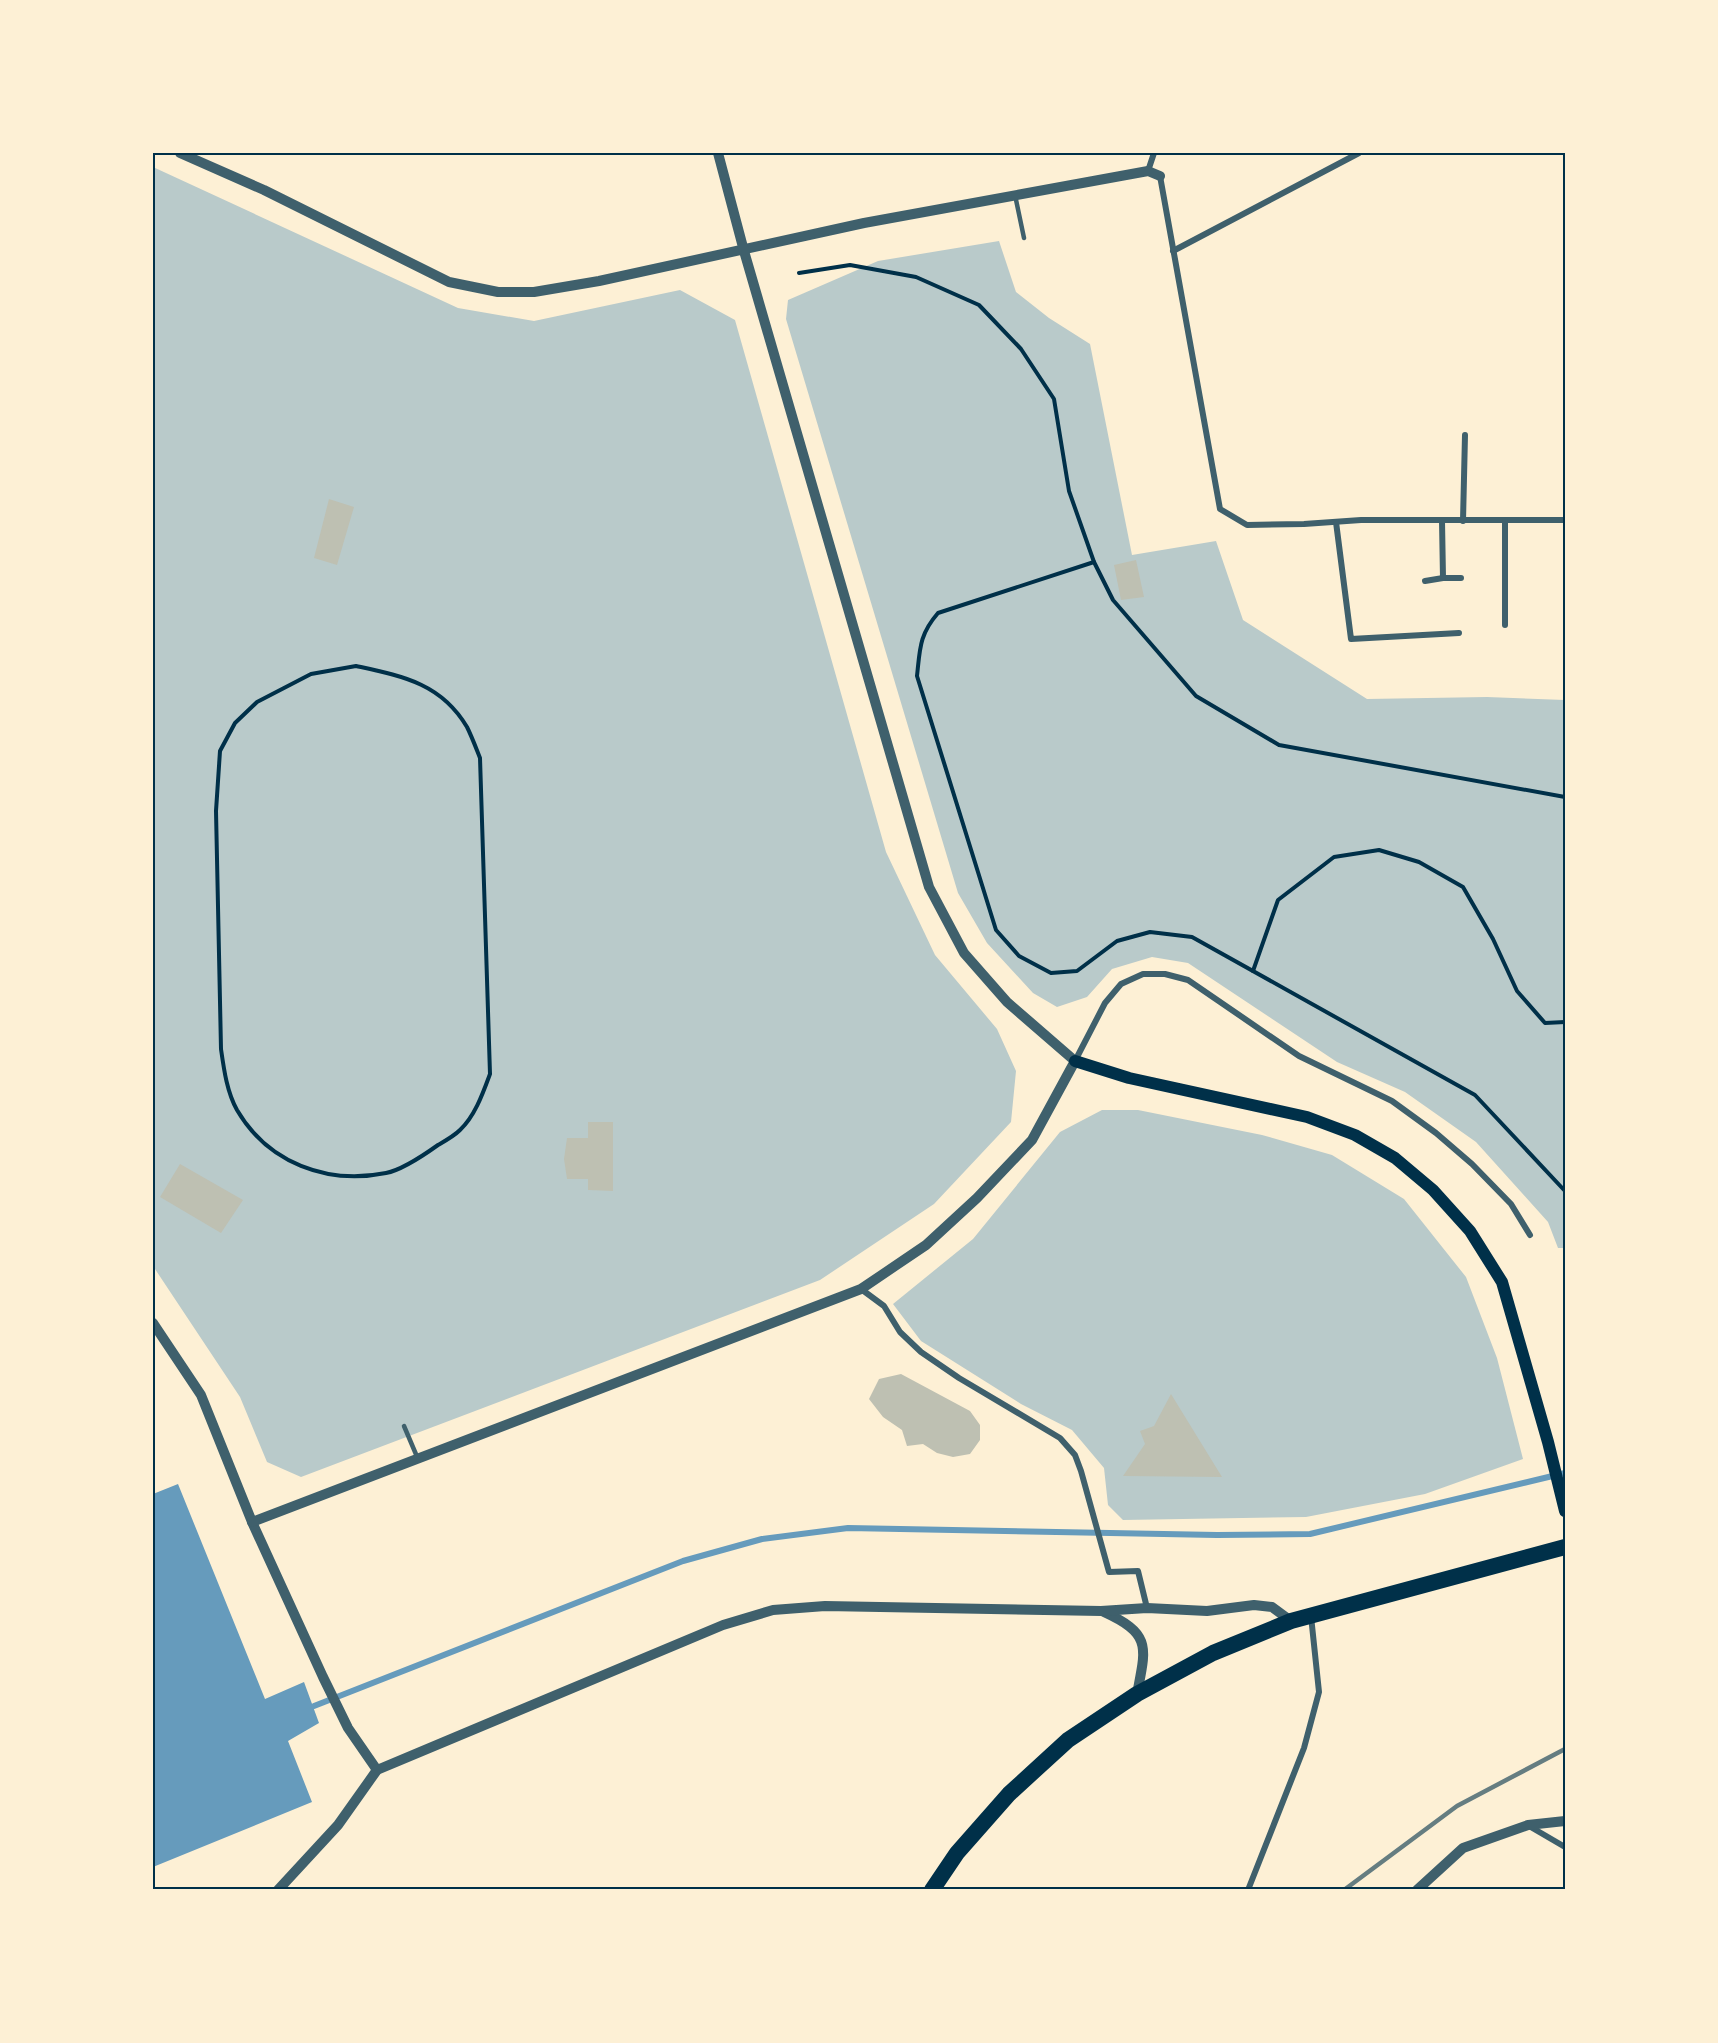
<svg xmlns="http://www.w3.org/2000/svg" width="1718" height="2043" font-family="'Libre Baskerville',serif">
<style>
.green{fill:#b9caca}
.water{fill:#669bbc}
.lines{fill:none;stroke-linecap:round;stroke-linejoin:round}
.stream{stroke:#669bbc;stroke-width:6}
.building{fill:#bec0b2}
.path{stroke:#003049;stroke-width:4}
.service{stroke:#3f606c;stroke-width:4.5}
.minor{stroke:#3f606c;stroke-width:6}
.tertiary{stroke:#3f606c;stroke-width:10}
.secondary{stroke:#003049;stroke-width:12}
.trunk{stroke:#003049;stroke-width:16}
.rail{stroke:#657d81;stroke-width:4.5}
.neatline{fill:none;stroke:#003049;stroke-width:2}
</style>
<rect width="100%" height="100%" fill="#fdf0d5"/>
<g class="green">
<path d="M153,167L458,308L534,321L680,290L735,320L886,852L935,955L997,1029L1016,1071L1011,1122L934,1204L820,1280L301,1477L267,1462L240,1397L153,1266Z"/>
<path d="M999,241L1016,292L1049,318L1090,344L1132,555L1216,541L1243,620L1367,699L1487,697L1565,700V1248H1558L1548,1222L1476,1142L1405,1092L1337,1062L1188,963L1152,957L1112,969L1087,997L1057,1007L1033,993L987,943L958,893L786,319L788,300L878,261Z"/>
<path d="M1102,1110H1138L1262,1135L1332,1155L1404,1199L1466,1277L1497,1358L1523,1459L1425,1494L1306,1517L1123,1520L1108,1505L1104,1468L1072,1430L1021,1404L921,1341L893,1304L973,1239L1060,1132Z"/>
</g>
<path class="water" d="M178,1484L265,1699L304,1682L319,1723L288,1741L312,1802L153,1867V1494Z"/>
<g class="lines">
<path class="stream" d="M314,1706L683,1561L762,1539L848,1528L1217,1535L1310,1534L1565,1473"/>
</g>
<g class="building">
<path d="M329,499L354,507L337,565L314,558Z"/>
<path d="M1136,560L1144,597L1121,600L1114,565Z"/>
<path d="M588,1122H613V1191L588,1190V1179H567L564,1159L567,1138H588Z"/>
<path d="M180,1164L243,1200L221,1233L160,1197Z"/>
<path d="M901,1374L970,1411L980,1425V1440L970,1454L953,1457L937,1453L923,1444L907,1446L902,1430L883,1417L869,1399L879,1379Z"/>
<path d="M1171,1394L1222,1477L1123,1476L1145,1444L1140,1431L1154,1426Z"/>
</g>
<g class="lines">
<g class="path">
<path d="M799,273L850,265L916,277L979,305L1021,349L1054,399L1069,491L1094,562L1113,600L1196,696L1279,745L1565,797"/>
<path d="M1094,562L938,613C919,635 920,649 917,676L996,930L1019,956L1051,973L1077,971L1117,941L1150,932L1192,937L1475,1095L1565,1191"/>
<path d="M356,666C402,676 441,683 467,727C472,737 476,748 480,758L490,1074C483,1093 475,1116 460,1130C454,1136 445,1141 438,1145C424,1155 402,1170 386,1173C327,1185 268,1163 237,1110C227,1092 224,1070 221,1049L216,811L220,751L235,723L257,702L311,674Z"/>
<path d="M1253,971L1278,900L1334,857L1379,850L1419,862L1463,887L1493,939L1517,991L1545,1023L1565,1022"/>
</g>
<g class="service">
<path d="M1015,195L1024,238"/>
<path d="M404,1426L418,1459"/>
</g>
<g class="minor">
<path d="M1148,171L1154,153"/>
<path d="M1160,176L1220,509L1247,525L1304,524L1361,520H1565"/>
<path d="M1173,251L1359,153"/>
<path d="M1442,521L1443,578H1461"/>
<path d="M1463,521L1465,435"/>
<path d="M1505,521V625"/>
<path d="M1336,522L1351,639L1459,633"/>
<path d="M1425,581L1443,578"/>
<path d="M1075,1061L1105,1003L1121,984L1143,974H1165L1188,980L1299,1056L1392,1101L1436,1133L1472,1164L1511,1204L1530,1235"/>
<path d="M861,1289L884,1306L900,1332L921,1352L959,1378L1060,1438L1075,1455L1081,1471L1109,1572L1138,1571L1147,1608"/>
<path d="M1529,1826L1565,1847"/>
<path d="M1248,1890L1304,1748L1319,1692L1311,1616"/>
</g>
<g class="tertiary">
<path d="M180,153L264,190L449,282L498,292H534L599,281L864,223L1148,171L1160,176"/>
<path d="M153,1323L201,1395L252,1522L323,1677L348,1728L377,1770"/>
<path d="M252,1522L861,1289L926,1245L977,1198L1032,1140L1075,1061L1007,1002L964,953L929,887L744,251L718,153"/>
<path d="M1104,1612C1152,1634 1146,1647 1137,1694"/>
<path d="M278,1890L338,1825L377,1770L723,1625L773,1610L825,1606L1101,1611L1147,1608L1207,1611L1254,1605L1272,1607L1291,1621"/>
<path d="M1417,1890L1463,1848L1528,1825L1565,1821"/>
</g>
<path class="secondary" d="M1075,1061L1129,1078L1307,1117L1355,1135L1395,1158L1433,1190L1470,1231L1502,1282L1548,1442L1565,1511"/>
<path class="trunk" d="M932,1890L957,1853L1009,1794L1068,1740L1137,1694L1213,1653L1291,1621L1565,1547"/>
<path class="rail" d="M1344,1890L1457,1806L1565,1749"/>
</g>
<rect width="1718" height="2043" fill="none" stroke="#fdf0d5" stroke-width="309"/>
<rect x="154" y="154" width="1410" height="1734" class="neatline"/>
</svg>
